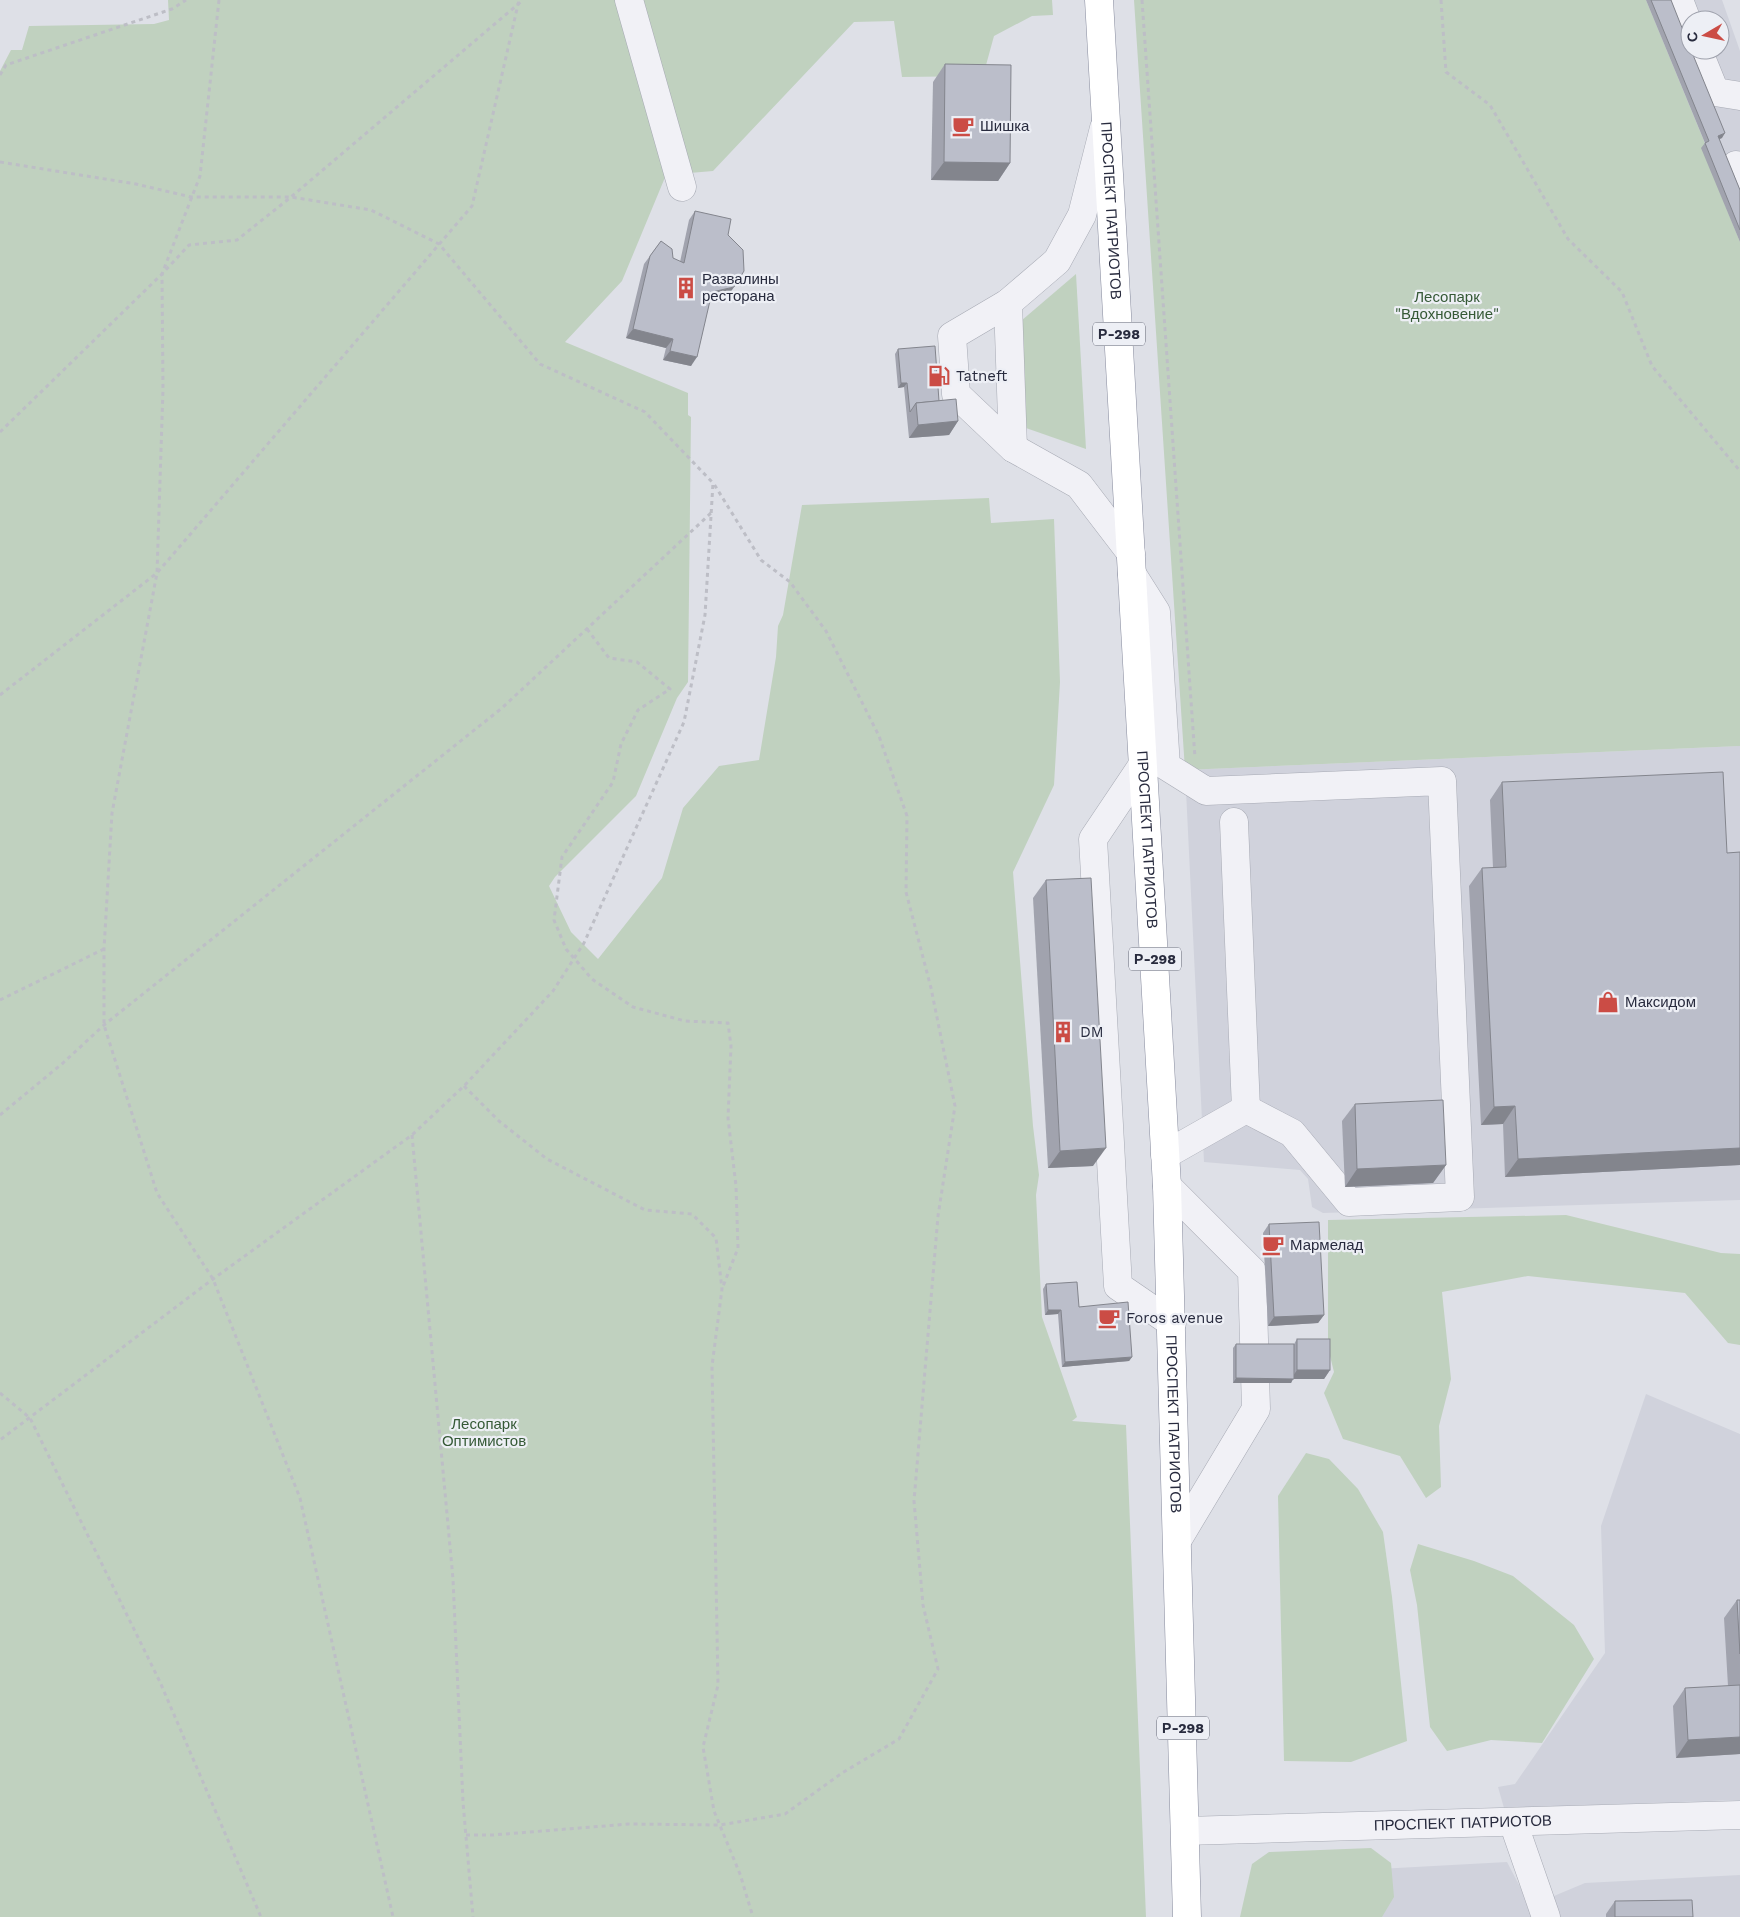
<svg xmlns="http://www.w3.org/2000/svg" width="1740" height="1917" font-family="'Work Sans',sans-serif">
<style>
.built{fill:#d0d2dc;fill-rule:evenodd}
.green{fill:#c0d1bf}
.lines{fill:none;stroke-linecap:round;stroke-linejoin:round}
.minor-casing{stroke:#a7aab4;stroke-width:29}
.highway-casing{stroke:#868a9d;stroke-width:29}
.path{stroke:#bdbec6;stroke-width:3;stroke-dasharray:4 4;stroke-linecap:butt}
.minor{stroke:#f1f1f6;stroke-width:28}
.highway{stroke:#fff;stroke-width:28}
.wall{fill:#a1a3ae}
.shaded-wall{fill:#83858d}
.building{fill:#bbbeca;stroke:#83858d}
.labels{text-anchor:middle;stroke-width:4.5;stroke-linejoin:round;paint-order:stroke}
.shield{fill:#edeff5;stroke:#636675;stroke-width:1}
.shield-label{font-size:14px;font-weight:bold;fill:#282b3e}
.poi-label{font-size:15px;fill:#282b3e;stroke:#edeff5;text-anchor:start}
.street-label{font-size:15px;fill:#282b3e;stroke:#edeff5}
.park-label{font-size:15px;fill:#355936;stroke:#edeff5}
</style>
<rect width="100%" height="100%" fill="#dee0e7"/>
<g class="built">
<path d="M1646,0H1722L1740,51V242L1701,148ZM1690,20H1720V50H1690Z"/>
<path d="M1740,746V1200L1323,1213L1312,1207L1308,1179L1300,1170L1204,1162L1185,770Z"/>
<path d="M1646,1394L1740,1434V1800L1504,1808L1498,1787L1515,1784L1605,1653L1601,1526Z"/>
<path d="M1507,1862L1530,1906L1585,1883L1740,1875V1917H1340L1360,1870Z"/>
</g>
<g class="green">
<path d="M168,0H1052L1053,15L1032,16L994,36L983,76L902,77L894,21L854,22L713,171L666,175L622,281L565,342L688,393V415L691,417L688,682L677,698L636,796L555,877L549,886L571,932L598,959L662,878L683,808L719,766L759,760L776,657L778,626L783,615L802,505L989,498L991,523L1054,519L1060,682L1054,785L1013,872L1033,1126L1039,1175L1036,1195L1042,1317L1077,1417L1072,1421L1126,1425L1146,1917H0V71L11,50H22L29,26L154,24L169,20Z"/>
<path d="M1134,0H1646L1706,146L1702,148L1740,242V746L1185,770Z"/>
<path d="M1076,274L1086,449L1026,428L1021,321Z"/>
<path d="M1566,1215L1721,1253L1740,1254V1345L1728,1343L1685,1293L1528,1276L1442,1292L1451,1379L1439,1426L1441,1487L1426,1498L1400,1456L1343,1439L1324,1393L1334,1372L1328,1348V1220Z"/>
<path d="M1306,1453L1329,1459L1358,1489L1383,1532L1392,1597L1407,1741L1351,1762L1284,1761L1278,1496Z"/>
<path d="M1418,1544L1474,1561L1513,1576L1574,1625L1594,1659L1542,1743L1491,1740L1447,1751L1430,1727L1417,1605L1410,1570Z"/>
<path d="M1371,1848L1391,1863L1394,1897L1382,1917H1240L1252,1864L1269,1852Z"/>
</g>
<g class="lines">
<g class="minor-casing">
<g id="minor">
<path d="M629,0L682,187"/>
<path d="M1679,0L1690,29"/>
<path d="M1698,50L1715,92L1740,96"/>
<path d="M1104,128L1082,215L1057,261L1008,303L952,336L956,394L1013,448L1079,485L1131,553"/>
<path d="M1736,165L1740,175"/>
<path d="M1008,303L1013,448"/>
<path d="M1132,574L1156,612L1166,766L1206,791L1442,781L1460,1197L1349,1202L1292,1133L1246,1109L1165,1155"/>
<path d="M1144,763L1093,839L1118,1286L1172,1323"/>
<path d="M1234,822L1246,1109"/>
<path d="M1167,1186L1252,1271L1256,1409L1178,1539"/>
<path d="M1513,1822L1546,1917"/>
<path id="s1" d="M1185,1831L1740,1815"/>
</g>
</g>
<g class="highway-casing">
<g id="highway">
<path id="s2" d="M1099,0L1167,1186L1187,1917"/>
</g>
</g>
<g class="path">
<path d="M219,0L200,176L162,274L163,389L157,573L112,813L104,949V1025L157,1193L213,1279L300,1498L393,1917"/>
<path d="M1142,0L1195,758"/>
<path d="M1441,0L1446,72L1490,105L1568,239L1622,292L1652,366L1740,471"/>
<path d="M0,75L6,65L172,9L186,0"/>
<path d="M0,162L136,184L191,197H291L371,210L439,244L540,364L645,412L713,483L705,615L684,722L584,943L553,991L464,1086L412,1135L213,1279L0,1440"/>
<path d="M0,432L162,274L189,245L237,240L291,197L523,0"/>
<path d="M587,629L609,658L637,662L670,689L638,710L621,744L613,782L562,857L554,920L566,949L592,979L633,1007L685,1021L728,1023L731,1046L728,1118L736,1186L738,1248L722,1289"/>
<path d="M0,695L157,573L472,206L519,0"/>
<path d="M0,1000L104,949"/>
<path d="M464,1086L499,1121L547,1159L645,1210L692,1214L716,1238L722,1289L712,1366L718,1685L703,1747L714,1811L740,1874L753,1917"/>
<path d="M0,1115L63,1063L104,1025L502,708L711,513"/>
<path d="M412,1135L453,1579L463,1802L473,1917"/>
<path d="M0,1393L30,1418L160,1682L261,1917"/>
<path d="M466,1835H493L629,1824L720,1825L785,1814L842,1773L899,1739L938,1669L923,1605L914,1501L938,1216L955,1106L931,988L906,892L907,816L879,736L826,631L790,582L761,560L714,484"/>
</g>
<use href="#minor" class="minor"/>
<use href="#highway" class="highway"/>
</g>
<g class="wall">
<path d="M1646,0H1671L1722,138L1719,139L1740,190V242L1701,148L1705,143Z"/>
<path d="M945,64L1010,163L998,181L931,180L933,82Z"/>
<path d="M695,211L728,235V296L710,300L691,366L663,360L666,348L626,338L644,264L661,241L673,258L680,262L689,220Z"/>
<path d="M898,349L939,401L958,421L949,435L909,438L904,387L898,388L895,354Z"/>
<path d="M1502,782L1727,853L1740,852V1165L1505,1177L1503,1124L1481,1125L1469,886L1482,868H1493L1490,800Z"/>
<path d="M1046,880L1093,1166L1048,1168L1033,898Z"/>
<path d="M1355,1104L1446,1165L1433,1183L1345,1187L1342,1121Z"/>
<path d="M1269,1224L1324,1315L1318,1323L1268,1326L1263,1233Z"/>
<path d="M1046,1284L1079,1307L1132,1357L1129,1361L1062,1367L1058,1314L1045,1315L1043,1289Z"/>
<path d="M1297,1339L1330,1370L1324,1379H1293L1291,1383H1233V1348L1236,1344H1294Z"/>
<path d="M1737,1600H1740V1754L1676,1758L1673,1706L1685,1688L1728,1686L1724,1618Z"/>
<path d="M1615,1901L1693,1917H1606V1914Z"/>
</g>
<g class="shaded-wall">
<path d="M1725,133L1722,138L1715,141L1718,136Z"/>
<path d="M944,162L1010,163L998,181L931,180Z"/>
<path d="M734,287L728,296L706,301L712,292Z"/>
<path d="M633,329L673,339L666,348L626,338Z"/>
<path d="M670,351L697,357L691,366L663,360Z"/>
<path d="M901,383H907L904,387L898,388Z"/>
<path d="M958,421L949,435L909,438L918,425Z"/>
<path d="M1515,1106L1503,1124L1481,1125L1494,1107Z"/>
<path d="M1106,1148L1093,1166L1048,1168L1060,1151Z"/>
<path d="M1740,1148V1165L1505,1177L1518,1159Z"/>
<path d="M1446,1165L1433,1183L1345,1187L1357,1169Z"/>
<path d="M1048,1310H1061L1058,1314L1045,1315Z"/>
<path d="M1324,1315L1318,1323L1268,1326L1274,1317Z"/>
<path d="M1132,1357L1129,1361L1062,1367L1065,1362Z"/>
<path d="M1297,1370H1330L1324,1379H1293L1291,1383H1233L1236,1378L1291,1379Z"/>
<path d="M1740,1737V1754L1676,1758L1688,1740Z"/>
</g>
<g class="building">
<path d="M1651,0H1671L1690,48V50H1691L1725,133L1718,136L1740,190V230L1705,143L1709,141Z"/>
<path d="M945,64L1011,65L1010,163L944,162Z"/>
<path d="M695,211L731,219L728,235L743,250L744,271L734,287L712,292L697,357L670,351L673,339L633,329L650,256L661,241L672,249L673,258L684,263Z"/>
<path d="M935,346L939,401L916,403L910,412L907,383H901L898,349Z"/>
<path d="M956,399L958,421L918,425L916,403Z"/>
<path d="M1723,772L1727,853L1740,852V1148L1518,1159L1515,1106L1494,1107L1482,868L1506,867L1502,782Z"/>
<path d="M1091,878L1106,1148L1060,1151L1046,880Z"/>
<path d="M1443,1100L1446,1165L1357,1169L1355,1104Z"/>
<path d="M1319,1222L1324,1315L1274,1317L1269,1224Z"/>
<path d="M1077,1282L1079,1307L1128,1302L1132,1357L1065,1362L1061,1310H1048L1046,1284Z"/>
<rect x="1297" y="1339" width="33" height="31"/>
<path d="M1236,1344H1294V1379L1236,1378Z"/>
<path d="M1737,1600H1740V1654Z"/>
<path d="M1740,1685V1737L1688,1740L1685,1688Z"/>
<path d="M1692,1900L1693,1917H1615V1901Z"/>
</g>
<defs>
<g id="cafe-bare" transform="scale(1.725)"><path d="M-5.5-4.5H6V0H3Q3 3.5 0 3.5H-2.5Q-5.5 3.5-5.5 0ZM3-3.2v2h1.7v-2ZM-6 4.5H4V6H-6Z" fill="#cb4c45" stroke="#edeff5" stroke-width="2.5" paint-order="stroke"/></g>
<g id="building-bare" transform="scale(1.725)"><path d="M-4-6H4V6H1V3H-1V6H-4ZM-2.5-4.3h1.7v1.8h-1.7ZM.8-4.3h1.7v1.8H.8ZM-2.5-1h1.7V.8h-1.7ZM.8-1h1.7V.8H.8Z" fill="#cb4c45" stroke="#edeff5" stroke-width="2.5" paint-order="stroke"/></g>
<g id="fuel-bare" transform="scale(1.725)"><path d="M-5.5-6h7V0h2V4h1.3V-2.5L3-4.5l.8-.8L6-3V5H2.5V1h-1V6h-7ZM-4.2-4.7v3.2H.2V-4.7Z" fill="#cb4c45" stroke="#edeff5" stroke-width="2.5" paint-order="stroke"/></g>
<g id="shop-bare" transform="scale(1.725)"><path d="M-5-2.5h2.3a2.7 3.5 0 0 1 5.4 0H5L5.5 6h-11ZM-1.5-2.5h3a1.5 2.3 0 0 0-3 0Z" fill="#cb4c45" stroke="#edeff5" stroke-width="2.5" paint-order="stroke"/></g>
</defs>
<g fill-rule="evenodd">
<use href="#cafe-bare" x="963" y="126"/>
<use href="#building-bare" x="686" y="288"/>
<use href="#fuel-bare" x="939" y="376"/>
<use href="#shop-bare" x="1608" y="1002"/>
<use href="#building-bare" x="1063" y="1032"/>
<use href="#cafe-bare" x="1273" y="1245"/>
<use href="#cafe-bare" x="1109" y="1318"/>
</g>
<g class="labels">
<g class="shield">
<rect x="1093" y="322.5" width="52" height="23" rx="4"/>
<rect x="1129" y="947.5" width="52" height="23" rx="4"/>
<rect x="1157" y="1716.5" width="52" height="23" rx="4"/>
</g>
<g class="shield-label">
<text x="1119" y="339">Р-298</text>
<text x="1155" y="964">Р-298</text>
<text x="1183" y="1733">Р-298</text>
</g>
<g class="poi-label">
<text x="980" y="131">Шишка</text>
<text x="702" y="284">Развалины<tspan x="702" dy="17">ресторана</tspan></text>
<text x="956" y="381">Tatneft</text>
<text x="1625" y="1007">Максидом</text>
<text x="1080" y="1037">DM</text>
<text x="1290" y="1250">Мармелад</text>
<text x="1126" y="1323">Foros avenue</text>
</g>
<g class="street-label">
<text dy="5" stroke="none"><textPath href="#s2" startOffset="211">ПРОСПЕКТ ПАТРИОТОВ</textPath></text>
<text dy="5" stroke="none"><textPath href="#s2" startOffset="841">ПРОСПЕКТ ПАТРИОТОВ</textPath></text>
<text dy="5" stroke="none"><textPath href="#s2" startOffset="1426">ПРОСПЕКТ ПАТРИОТОВ</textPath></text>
<text dy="5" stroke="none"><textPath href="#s1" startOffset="278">ПРОСПЕКТ ПАТРИОТОВ</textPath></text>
</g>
<g class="park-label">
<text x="1447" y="302">Лесопарк<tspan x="1447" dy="17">"Вдохновение"</tspan></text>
<text x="484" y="1429">Лесопарк<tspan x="484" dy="17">Оптимистов</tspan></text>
</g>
</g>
<g transform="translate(1705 35) rotate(261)"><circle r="24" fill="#edeff5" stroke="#9ea1ac"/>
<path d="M0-4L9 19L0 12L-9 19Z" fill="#cb4c45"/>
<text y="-8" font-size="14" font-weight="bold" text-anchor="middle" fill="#282b3e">С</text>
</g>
</svg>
